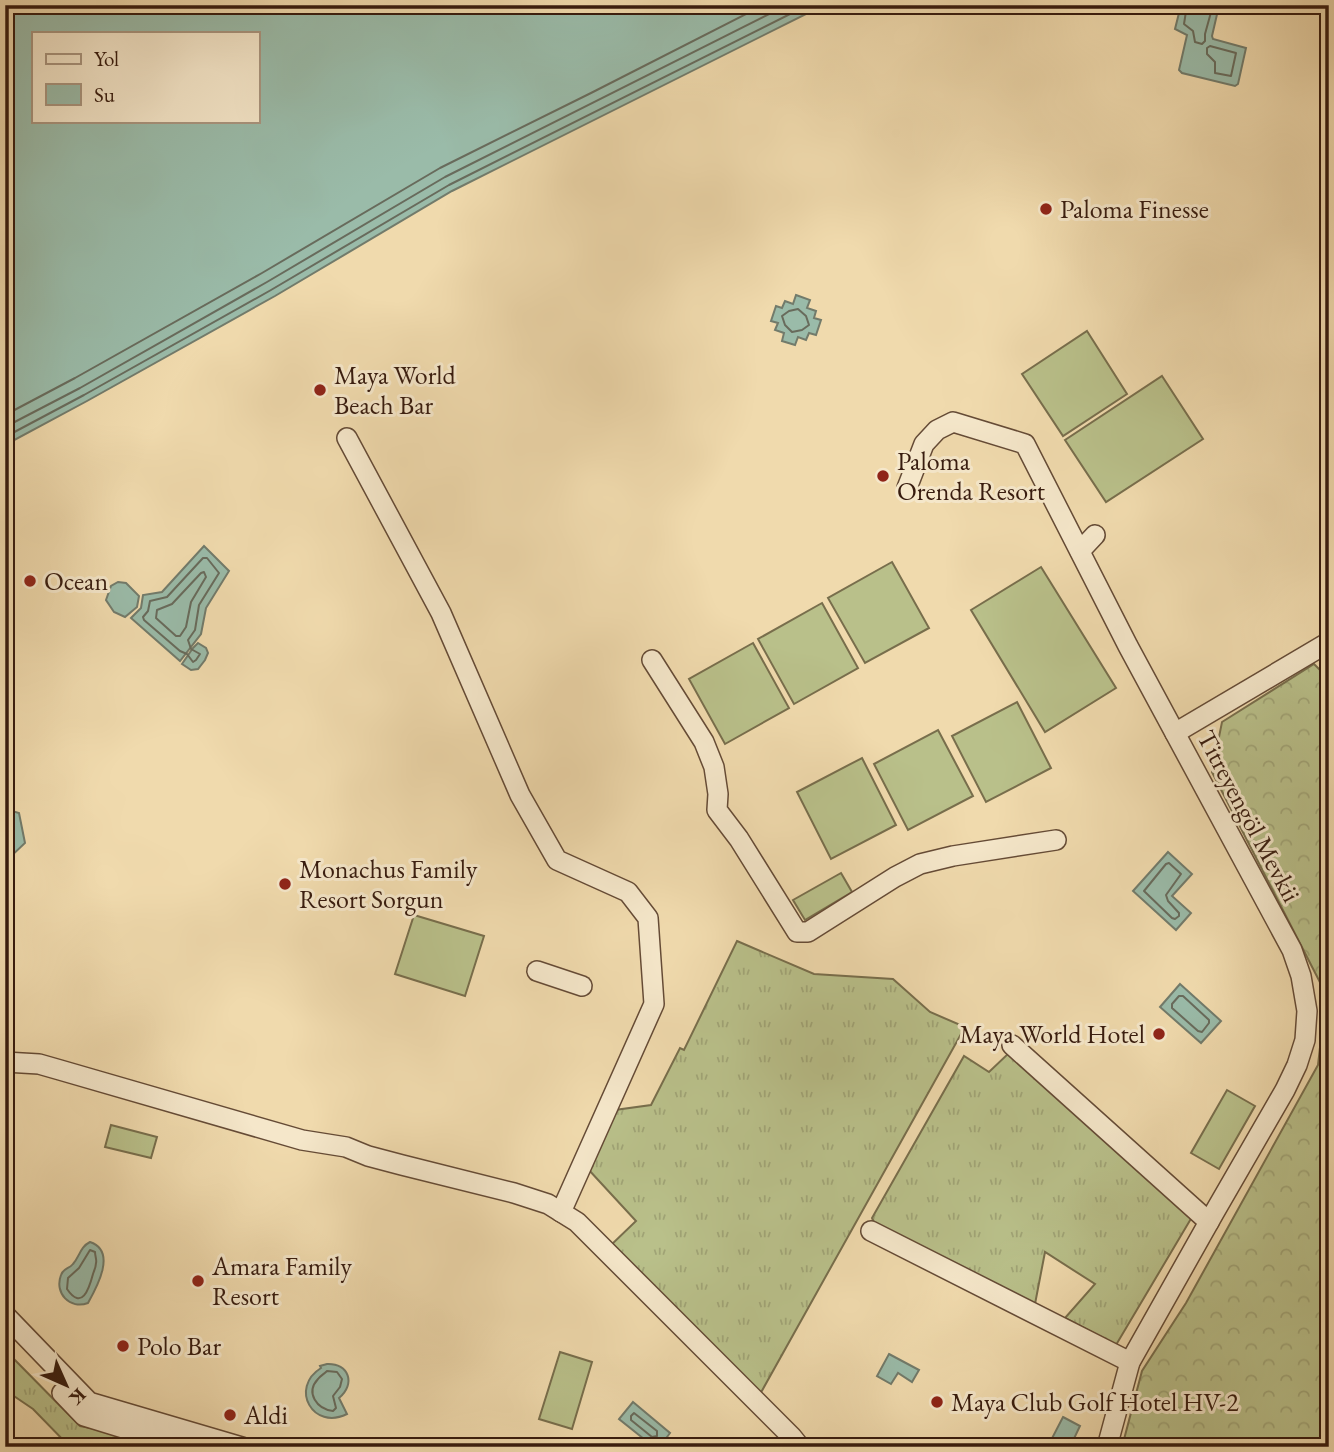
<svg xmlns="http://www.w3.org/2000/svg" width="1334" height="1452" font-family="'EB Garamond',serif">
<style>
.grass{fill:url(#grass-tufts);stroke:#786e4c;stroke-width:2}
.forest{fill:url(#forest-crowns);stroke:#786e4c;stroke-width:2}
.pitch{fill:#b9c08a;stroke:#786e4c;stroke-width:2}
.water{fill:#9abba9;stroke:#727b6b;stroke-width:2;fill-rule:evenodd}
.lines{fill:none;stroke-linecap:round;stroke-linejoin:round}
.shore{stroke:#686b5c;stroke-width:2}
.minor-casing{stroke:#654b36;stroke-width:22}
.minor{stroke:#f5e7ca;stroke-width:19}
.poi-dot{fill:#8f2418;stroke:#f5e7ca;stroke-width:2.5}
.labels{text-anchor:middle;stroke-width:6;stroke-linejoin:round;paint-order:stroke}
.poi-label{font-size:26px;fill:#371b0e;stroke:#f5e7ca;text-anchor:start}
.street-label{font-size:26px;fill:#371b0e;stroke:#f5e7ca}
</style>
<defs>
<pattern id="grass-tufts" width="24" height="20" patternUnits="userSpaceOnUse" patternTransform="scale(1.75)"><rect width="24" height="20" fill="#b9c08a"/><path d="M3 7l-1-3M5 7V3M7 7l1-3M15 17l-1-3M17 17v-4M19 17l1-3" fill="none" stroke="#a0a476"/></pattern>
<pattern id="forest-crowns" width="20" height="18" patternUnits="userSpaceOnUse" patternTransform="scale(1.75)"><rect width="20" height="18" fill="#b9c08a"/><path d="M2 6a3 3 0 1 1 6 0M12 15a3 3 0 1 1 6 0" fill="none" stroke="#a0a476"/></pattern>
</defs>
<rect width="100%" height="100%" fill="#f0daad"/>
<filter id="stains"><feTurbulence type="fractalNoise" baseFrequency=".00286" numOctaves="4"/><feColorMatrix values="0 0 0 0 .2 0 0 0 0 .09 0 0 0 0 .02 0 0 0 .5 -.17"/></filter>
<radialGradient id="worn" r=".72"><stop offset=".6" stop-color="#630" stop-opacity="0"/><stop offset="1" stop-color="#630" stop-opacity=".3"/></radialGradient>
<g class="grass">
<path d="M737,941L814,974L893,979L930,1012L965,1027L759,1396L610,1246L636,1221L588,1169L615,1110L651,1105L680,1048L684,1050Z"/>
<path d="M1011,1051L1192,1217L1116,1345L1065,1318L1095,1284L1045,1252L1035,1304L876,1227L872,1218L964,1056L989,1072Z"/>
<path d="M8,1353L80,1426L171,1443L170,1447H70L33,1409L5,1390V1356Z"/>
</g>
<path class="forest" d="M1314,664L1329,679V1447H1122L1142,1371L1186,1303L1318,1065L1326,994L1212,772L1222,722Z"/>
<g class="pitch">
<path d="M1087,331L1127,394L1063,436L1022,374Z"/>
<path d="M1162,376L1203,439L1106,502L1065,440Z"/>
<path d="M892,562L929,628L865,663L828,598Z"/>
<path d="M1041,567L1116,688L1045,732L971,610Z"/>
<path d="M822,603L858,668L794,704L758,639Z"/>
<path d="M753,643L789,708L725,744L689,679Z"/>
<path d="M1017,702L1051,768L986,802L952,736Z"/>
<path d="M938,730L973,796L908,830L874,764Z"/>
<path d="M862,758L896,825L831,859L797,792Z"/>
<path d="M841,873L852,892L805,920L793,900Z"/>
<path d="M414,915L484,936L465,996L395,974Z"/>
<path d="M1227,1090L1255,1106L1219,1169L1191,1153Z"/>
<path d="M111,1125L157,1137L151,1158L105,1147Z"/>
<path d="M560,1352L592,1362L572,1429L539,1419Z"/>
</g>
<g class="water">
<path d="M5,5H824L452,191L275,296L87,401L5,445ZM33,33H257V121H33Z"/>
<path d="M1181,5H1225L1218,10L1212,36L1213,39L1246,48L1238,84L1235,86L1182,73L1179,70L1187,35L1175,29Z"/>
<path d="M796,295L810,300L807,308L816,311L814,318L821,320L816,335L809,333L806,340L798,337L795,345L782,341L784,333L775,330L778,323L771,321L776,306L782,308L785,301L793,304Z"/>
<path d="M204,546L229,571L206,608L201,634L180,661L131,618L141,608L143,595L162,592Z"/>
<path d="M118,582L126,583L139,596L137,607L125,617L114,612L106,600L111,586Z"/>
<path d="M198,643L206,648L208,653L205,660L198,669L191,670L182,664L193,648Z"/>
<path d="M5,809L19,813L25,843L5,862Z"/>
<path d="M1168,852L1192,874L1172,896L1191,913L1176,930L1133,891Z"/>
<path d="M1180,984L1221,1021L1201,1043L1160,1007Z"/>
<path d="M90,1242C117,1251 97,1287 88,1303C70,1310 54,1293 61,1275C63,1268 69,1269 73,1264C80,1256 80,1247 90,1242Z"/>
<path d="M889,1354L919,1370L912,1382L898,1373L891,1384L877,1376Z"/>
<path d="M327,1364C349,1363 356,1384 339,1398L347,1414C313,1431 289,1388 321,1368L320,1366Z"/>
<path d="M633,1402L670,1433L664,1441V1447H650L649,1443L619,1419Z"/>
<path d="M1063,1417L1080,1426L1070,1447H1049L1048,1446Z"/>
</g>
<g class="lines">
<g class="shore">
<path d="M1187,5L1184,24L1193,31L1195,42L1202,44L1205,41V34L1213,5"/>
<path d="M1210,46L1236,53L1231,76L1215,73V62L1207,54V48Z"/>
<path d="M798,309L806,316L809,325L802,330L792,332L785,325L782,316L789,311Z"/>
<path d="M5,415L75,378L262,273L440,168L591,93L764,5"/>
<path d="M5,427L80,388L267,282L445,177L787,5"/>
<path d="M5,437L84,395L271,290L449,185L808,5"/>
<path d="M203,558H207L219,573L199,605L195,630L188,640L191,649L200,654L196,660L193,662L187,654L180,651L144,620L143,617L148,611L150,601L167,597Z"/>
<path d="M204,572L206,577L191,602L186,627L180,636H176L156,618L157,610L172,604L201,573Z"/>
<path d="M1169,863L1181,874L1166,895L1168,901L1179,913V916L1175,919L1172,918L1144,891L1166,864Z"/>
<path d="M1179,996H1183L1209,1020V1023L1202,1032L1198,1031L1172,1008V1004Z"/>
<path d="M90,1250L95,1252C95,1256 97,1260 96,1263C96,1267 94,1271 93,1274C89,1289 82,1311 67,1289L68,1278L79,1268Z"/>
<path d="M327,1371L337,1372L342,1379L340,1387L333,1396L336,1408L333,1411C317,1409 305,1393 318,1379C320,1376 324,1374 327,1371Z"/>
<path d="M634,1413L657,1431V1436L652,1437L631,1420V1416Z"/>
</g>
<g class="minor-casing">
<g id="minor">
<path d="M347,438L441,613L520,795L557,860L628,892L648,918L654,1004L561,1212"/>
<path d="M907,488L924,444L937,430L953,422L1025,444L1128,646L1292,950L1301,976L1307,1011L1305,1040L1297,1065L1285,1090L1214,1213L1130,1362L1107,1447"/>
<path d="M1080,551L1095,535"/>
<path d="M652,660L704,742L714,767L718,794L717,810L739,839L797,932H808L895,877L920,864L953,856L1056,840"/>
<path d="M1175,733L1329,642"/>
<path d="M537,971L582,986"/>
<path d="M1012,1045L1209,1222"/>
<path d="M5,1062L39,1064L60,1070L302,1140L346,1147L368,1156L402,1165L514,1193L548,1204L577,1222L792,1437L800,1447"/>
<path d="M871,1231L1130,1362"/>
<path d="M5,1315L89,1402L242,1447"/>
<path d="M62,1393L84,1416L185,1447"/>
</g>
</g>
<use href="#minor" class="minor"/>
</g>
<g class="poi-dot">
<circle cx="1046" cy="209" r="7"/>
<circle cx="320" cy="390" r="7"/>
<circle cx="883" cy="476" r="7"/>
<circle cx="30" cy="581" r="7"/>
<circle cx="285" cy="884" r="7"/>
<circle cx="1159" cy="1034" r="7"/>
<circle cx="198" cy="1281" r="7"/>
<circle cx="123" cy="1346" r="7"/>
<circle cx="937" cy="1402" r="7"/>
<circle cx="230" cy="1415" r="7"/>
</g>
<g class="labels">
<g class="poi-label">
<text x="1060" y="218">Paloma Finesse</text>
<text x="334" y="384">Maya World<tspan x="334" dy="30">Beach Bar</tspan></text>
<text x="897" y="470">Paloma<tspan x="897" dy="30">Orenda Resort</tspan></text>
<text x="44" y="590">Ocean</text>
<text x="299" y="878">Monachus Family<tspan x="299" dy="30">Resort Sorgun</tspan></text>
<text x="1145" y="1043" text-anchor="end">Maya World Hotel</text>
<text x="212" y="1275">Amara Family<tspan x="212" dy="30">Resort</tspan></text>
<text x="137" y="1355">Polo Bar</text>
<text x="951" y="1411">Maya Club Golf Hotel HV-2</text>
<text x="244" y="1424">Aldi</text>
</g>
<g class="street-label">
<text transform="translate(1249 816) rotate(62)" y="9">Titreyengöl Mevkii</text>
</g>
</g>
<rect width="1334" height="1452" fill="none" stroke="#f0daad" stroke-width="28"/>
<rect x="7" y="7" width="1320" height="1438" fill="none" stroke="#371b0e" stroke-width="3.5"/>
<rect x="14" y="14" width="1306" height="1424" fill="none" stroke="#371b0e" stroke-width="2"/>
<rect x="32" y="32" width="228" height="91" fill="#f5e7ca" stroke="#a9957f" stroke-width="2"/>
<rect x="46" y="54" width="35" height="10" fill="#f5e7ca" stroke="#a9957f" stroke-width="2"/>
<text x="94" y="66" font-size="21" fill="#371b0e">Yol</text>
<rect x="46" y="84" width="35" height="21" fill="#9abba9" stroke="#a9957f" stroke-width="2"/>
<text x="94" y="102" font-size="21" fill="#371b0e">Su</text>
<g transform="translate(66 1385) rotate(135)" stroke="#f5e7ca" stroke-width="5" paint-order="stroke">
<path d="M0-5L12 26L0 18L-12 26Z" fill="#371b0e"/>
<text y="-10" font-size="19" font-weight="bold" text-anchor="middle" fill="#371b0e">K</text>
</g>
<rect width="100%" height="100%" filter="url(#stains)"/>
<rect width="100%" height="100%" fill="url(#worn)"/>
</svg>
